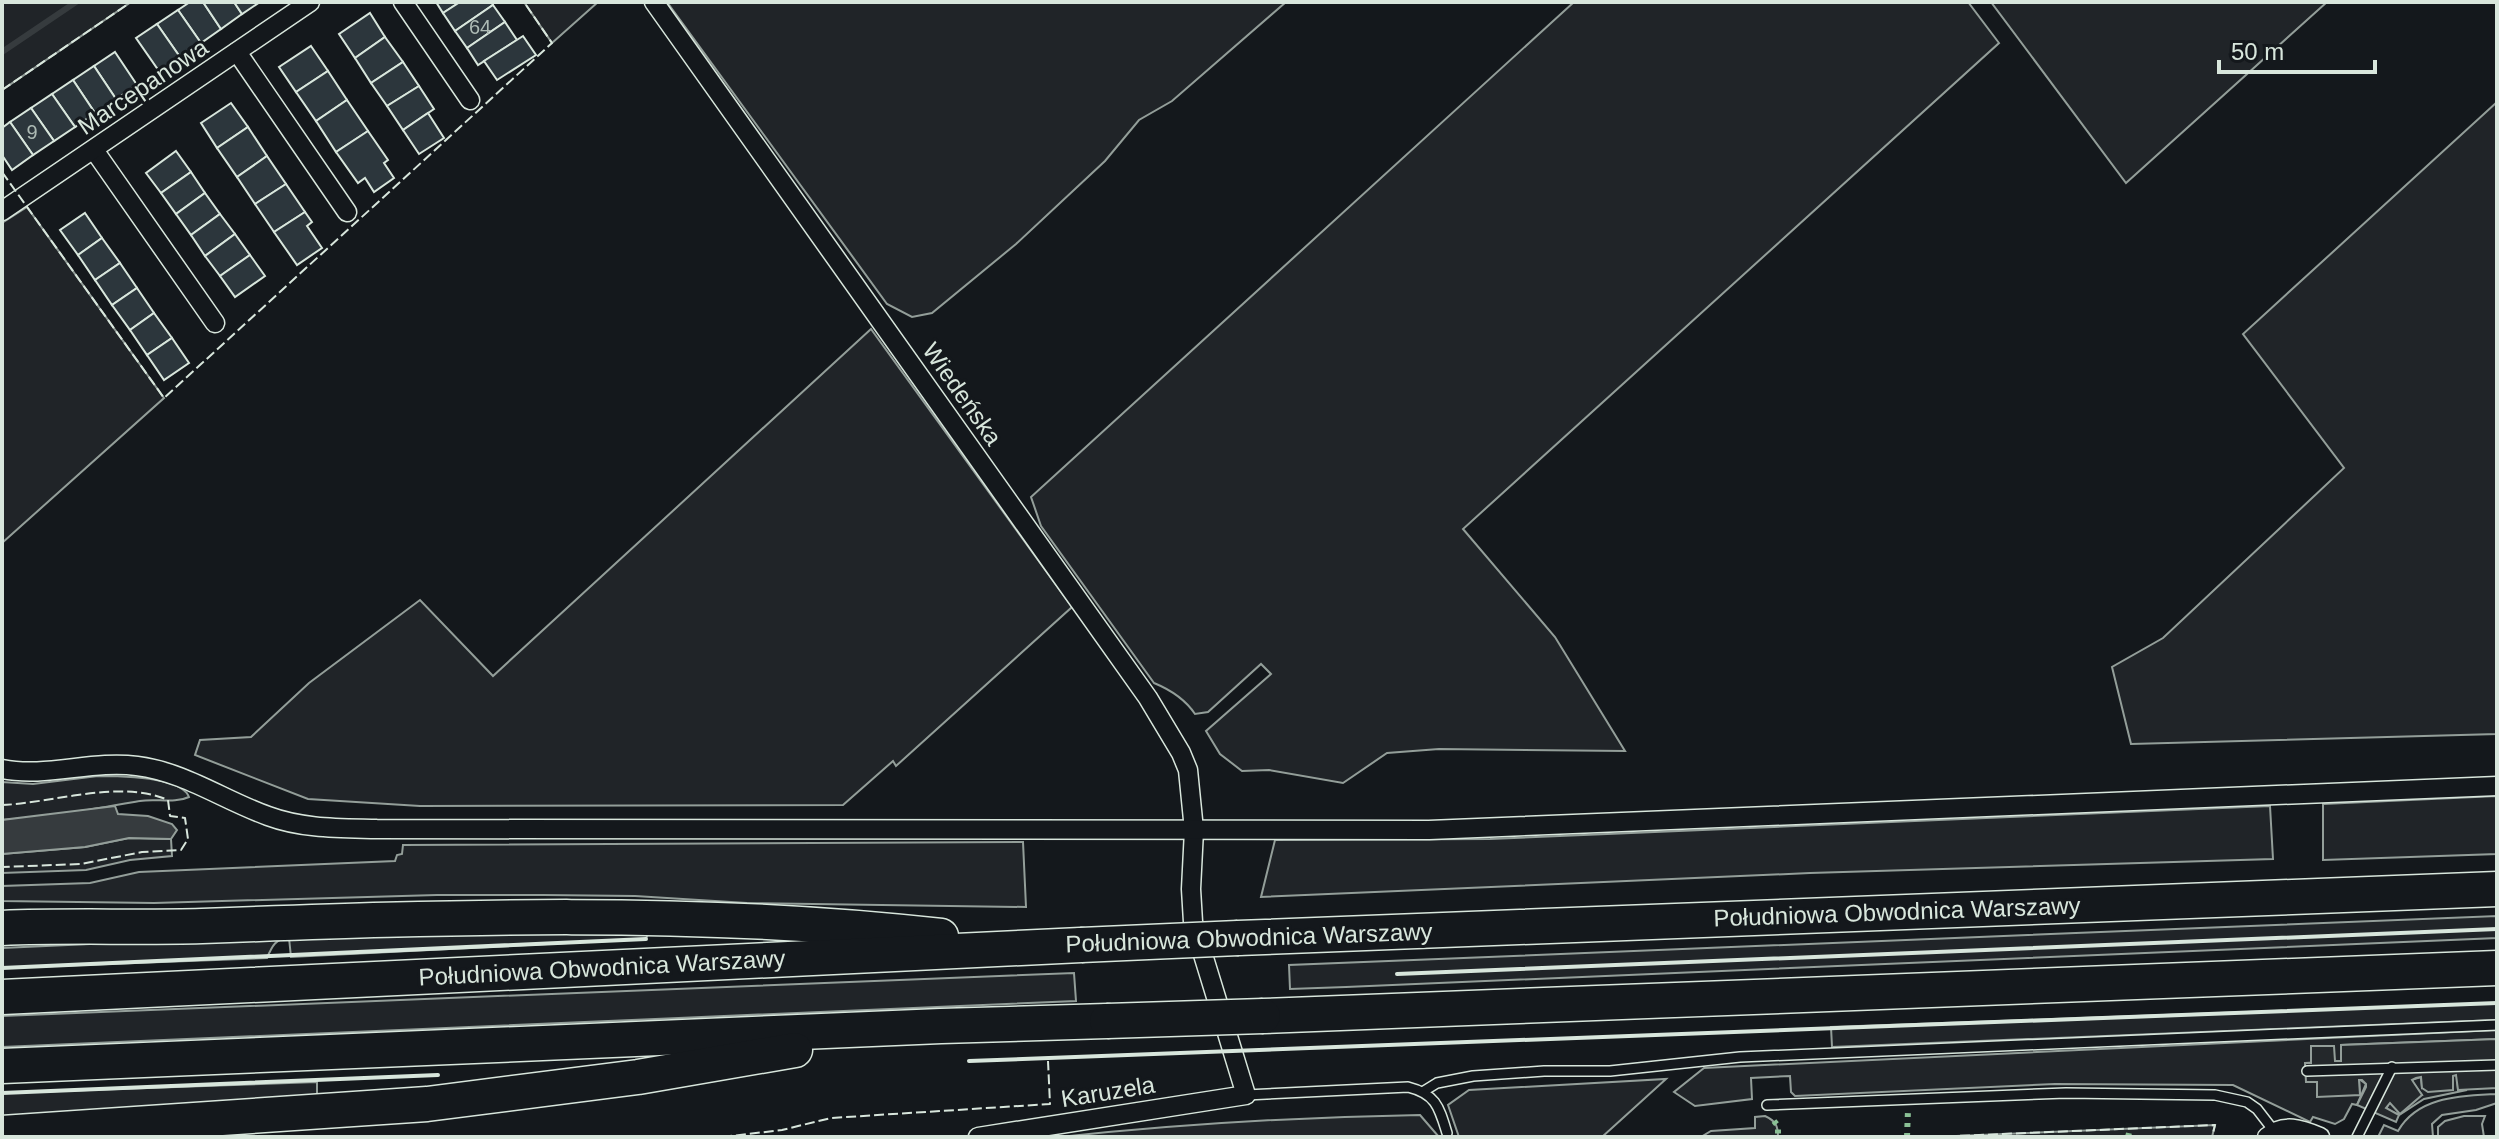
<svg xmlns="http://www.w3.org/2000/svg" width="2499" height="1139" font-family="Arial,sans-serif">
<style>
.green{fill:#202428;stroke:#939e99;stroke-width:2}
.parking{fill:#24282b;stroke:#939e99;stroke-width:2}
.water{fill:#363b3e;stroke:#939e99;stroke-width:2}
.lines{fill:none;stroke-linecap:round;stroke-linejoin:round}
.stream{stroke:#363b3e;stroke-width:6}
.building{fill:#2c363c;stroke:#d8e6dc;stroke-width:2}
.service-casing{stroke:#d8e6dc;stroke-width:12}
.minor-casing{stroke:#d8e6dc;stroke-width:21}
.motorway-casing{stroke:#d8e6dc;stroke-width:37}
.service{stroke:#14181c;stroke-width:9}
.minor{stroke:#14181c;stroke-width:18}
.motorway{stroke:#14181c;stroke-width:34}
.motorway-bridge-casing{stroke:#d8e6dc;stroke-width:37;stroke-linecap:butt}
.motorway-bridge{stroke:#14181c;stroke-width:34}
.hedge{stroke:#8ac095;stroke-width:6;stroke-dasharray:4 6;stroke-linecap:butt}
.fence{stroke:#d8e6dc;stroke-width:2;stroke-dasharray:10 4;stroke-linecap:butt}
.wall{stroke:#d8e6dc;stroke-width:4}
.labels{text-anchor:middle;stroke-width:6;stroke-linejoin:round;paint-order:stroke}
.number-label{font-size:20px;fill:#adbab4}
.street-label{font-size:24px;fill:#d8e6dc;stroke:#14181c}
</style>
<rect width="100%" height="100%" fill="#14181c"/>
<g class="green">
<path d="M2,2H131L2,90Z"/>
<path d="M524,2H598L552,43Z"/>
<path d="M667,2H1286L1172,101L1139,120L1105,161L1016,244L932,313L912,317L887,304Z"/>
<path d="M1574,2H1968L1999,43L1463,529L1555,637L1625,751L1439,749L1387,753L1343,783L1269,770L1242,771L1220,754L1206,731L1271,674L1261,664L1208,712L1195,714C1185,699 1171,690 1154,683L1041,526L1031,497Z"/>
<path d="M1991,2H2327L2126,183Z"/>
<path d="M2497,102V734L2131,744L2112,667L2163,638L2344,468L2243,334Z"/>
<path d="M27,207L164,398L2,543V223Z"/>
<path d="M871,329L1072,607L896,766L893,761L843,805L420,806L308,799L195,755L200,740L251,737L309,683L420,600L493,676Z"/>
<path d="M98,776C119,776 181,776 189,797C174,804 156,798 140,801C94,809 49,817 2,820V782L33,784Z"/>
<path d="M2497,796V854L2323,860V804Z"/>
<path d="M2270,806L2273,859L1810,873L1261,897L1275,840L1490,839Z"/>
<path d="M129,838L171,839L172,856L130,860L86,870L2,873V854L85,847Z"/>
<path d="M1023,842L1026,907L747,903L635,896L544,895H437L154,903L2,901V886L90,883L139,872L395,861L397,855L402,854L403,845Z"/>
<path d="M2497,916V938L1346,987L1290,989L1289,965Z"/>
<path d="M648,933L646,939L291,957L289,938C276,938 272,946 267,958L2,968V948L266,936Z"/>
<path d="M1074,973L1076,1001L2,1047V1016Z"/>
<path d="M2497,1003V1020L1832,1047L1831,1027Z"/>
<path d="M2497,1030V1039L2341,1045V1061L2306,1063L2307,1082L2317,1081L2360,1094L2359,1079L2366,1084L2357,1105L2352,1104L2344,1119L2335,1124L2313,1117L2310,1122L2233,1085L2055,1084L1795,1096L1791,1092L1790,1076L1751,1078L1752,1099L1695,1106L1674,1092L1704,1068Z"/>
<path d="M2453,1075H2457L2458,1090H2467L2424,1099L2399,1115L2386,1109L2389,1103L2422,1095L2411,1080L2421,1077L2422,1088Z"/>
<path d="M1666,1079L1602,1137H1459L1448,1105L1469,1090Z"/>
<path d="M317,1082V1096L2,1118V1093Z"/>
<path d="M2497,1094V1103L2476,1110L2442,1115L2432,1124L2433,1137H2378L2384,1125L2398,1131C2418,1096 2461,1096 2497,1094Z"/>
<path d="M1420,1115L1439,1137H1060C1182,1124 1298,1117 1420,1115Z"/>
<path d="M1765,1116C1776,1121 1778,1126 1778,1137H1701L1711,1131L1755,1128V1117Z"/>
<path d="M2464,1116H2485L2482,1124L2484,1137H2438V1127L2445,1121Z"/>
<path d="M2215,1125L2212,1137H1932Z"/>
</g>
<path class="parking" d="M2497,1039V1088L2458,1090L2456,1075L2453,1076V1090L2428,1092L2422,1088L2421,1077L2416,1078L2412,1080L2422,1095L2400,1114L2390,1103L2386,1108L2399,1115L2396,1122L2357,1105L2366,1087V1084L2362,1080H2359L2360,1095L2317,1097V1082H2306L2305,1063H2311V1046H2334L2335,1061H2341V1045Z"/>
<path class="water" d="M115,806L118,814L148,816L172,824L177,830L171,839L129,838L85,847L2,854V820Z"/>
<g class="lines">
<path class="stream" d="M2,52L76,2"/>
</g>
<g class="building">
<path d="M190,2H203L221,29L201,43L178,10Z"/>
<path d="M203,2H234L242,14L221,29Z"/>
<path d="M234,2H260L242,14Z"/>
<path d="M436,2H460L443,13Z"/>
<path d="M460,2H491L493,5L455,31L443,13Z"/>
<path d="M493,5L505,22L467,48L455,31Z"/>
<path d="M178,10L201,43L180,57L157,24Z"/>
<path d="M370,13L385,37L355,58L339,34Z"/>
<path d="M505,22L517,40L478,65L467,48Z"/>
<path d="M157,24L180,57L159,71L136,38Z"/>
<path d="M523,36L536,55L497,80L484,61Z"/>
<path d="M385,37L403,62L371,83L355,58Z"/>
<path d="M311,46L328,71L296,92L279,67Z"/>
<path d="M115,52L137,85L116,99L94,66Z"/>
<path d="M403,62L419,86L387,106L371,83Z"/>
<path d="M94,66L116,99L95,113L73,80Z"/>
<path d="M328,71L347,100L316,121L296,92Z"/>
<path d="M73,80L95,113L75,127L52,94Z"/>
<path d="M419,86L434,109L403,130L387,106Z"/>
<path d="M52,94L75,127L54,141L31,108Z"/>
<path d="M347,100L368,131L336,152L316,121Z"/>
<path d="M231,103L248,127L217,148L201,123Z"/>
<path d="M31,108L54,141L33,155L10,122Z"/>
<path d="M428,113L444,138L419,154L403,130Z"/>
<path d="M10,122L33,155L12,170L2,155V128Z"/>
<path d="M248,127L267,156L237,177L217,148Z"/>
<path d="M368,131L388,160L384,163L394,178L374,192L365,178L358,183L336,152Z"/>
<path d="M176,151L191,172L161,193L146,173Z"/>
<path d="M267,156L286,184L255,204L237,177Z"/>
<path d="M191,172L205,193L176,214L161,193Z"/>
<path d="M286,184L305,212L274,232L255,204Z"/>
<path d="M205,193L220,214L191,235L176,214Z"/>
<path d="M305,212L312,222L307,226L322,248L297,265L274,232Z"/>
<path d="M85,213L102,238L78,255L60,230Z"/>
<path d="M220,214L235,234L205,256L191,235Z"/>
<path d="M235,234L250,255L220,276L205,256Z"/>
<path d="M102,238L120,263L95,280L78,255Z"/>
<path d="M250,255L265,276L235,297L220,276Z"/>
<path d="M120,263L137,288L112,305L95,280Z"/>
<path d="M137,288L154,313L130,330L112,305Z"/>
<path d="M154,313L172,338L147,355L130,330Z"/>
<path d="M172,338L189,363L164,380L147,355Z"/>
</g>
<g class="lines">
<g class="service-casing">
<g id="service">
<path d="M2307,1071L2497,1065"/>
<path d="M1424,1091L1437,1083L1473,1076L1544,1071H1610L1740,1057L2497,1025"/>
<path d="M1246,1095L1408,1087C1436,1094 1439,1107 1447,1133"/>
<path d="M1767,1105L2066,1093L2215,1095L2247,1102L2257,1109L2274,1131"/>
<path d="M2357,1137L2392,1067"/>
</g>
</g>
<g class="minor-casing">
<g id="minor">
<path d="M403,2L470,100"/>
<path d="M654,2L1148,698L1181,753L1188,770L1194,830L1191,889L1193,922L1246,1095L978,1137"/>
<path d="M237,52L347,212"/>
<path d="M94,150L215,323"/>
<path d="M2,211L310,2"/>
<path d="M2,769C46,778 92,760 137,766C185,772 223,800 268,816C303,829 340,828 377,829L1429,830L2497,786"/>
<path d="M2267,1137C2284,1123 2301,1129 2320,1137"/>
</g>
</g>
<g class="motorway-casing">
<g id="motorway">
<path d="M2,928C69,925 135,928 202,926C447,917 696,908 941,936"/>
<path d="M1238,938L2497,889"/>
<path d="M2,997L1081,945"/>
<path d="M1263,1016L2497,968"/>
<path d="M2,1066L941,1026L1107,1021"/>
<path d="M2,1133L427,1104L638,1077L795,1050"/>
</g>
</g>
<use href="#service" class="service"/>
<use href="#minor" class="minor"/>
<use href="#motorway" class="motorway"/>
<g class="motorway-bridge-casing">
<g id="motorway-bridge">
<path d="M1081,945L1238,938"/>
<path d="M1107,1021L1263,1016"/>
</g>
</g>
<use href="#motorway-bridge" class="motorway-bridge"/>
<g class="hedge">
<path d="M1774,1121L1778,1126V1137"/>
<path d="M2004,1134L2005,1137"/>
<path d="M1907,1137L1908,1110"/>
<path d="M2128,1137L2130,1129"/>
</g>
<g class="fence">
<path d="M2,90L131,2"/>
<path d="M2,172L164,398L552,43L524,2"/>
<path d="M2,805C53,803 120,779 168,800L170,816L185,818L188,839L181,850L142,852L81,864L2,867"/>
<path d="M722,1137L782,1130L831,1118L1050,1104L1048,1061"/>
<path d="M1932,1137L2215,1125L2212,1137"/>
</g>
<g class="wall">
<path d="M2,968L646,939"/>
<path d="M1397,974L2497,929"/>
<path d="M969,1061L2497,1003"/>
<path d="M2,1093L438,1075"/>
</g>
</g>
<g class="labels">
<g class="number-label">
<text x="480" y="34">64</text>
<text x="32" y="139">9</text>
</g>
<g class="street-label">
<text transform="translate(143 87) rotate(-34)" y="8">Marcepanowa</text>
<text transform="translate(962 394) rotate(55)" y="8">Wiedeńska</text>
<text transform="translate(1897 912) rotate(-2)" y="8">Południowa Obwodnica Warszawy</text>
<text transform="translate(1249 938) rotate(-2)" y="8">Południowa Obwodnica Warszawy</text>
<text transform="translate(602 968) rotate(-3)" y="8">Południowa Obwodnica Warszawy</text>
<text transform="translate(1108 1092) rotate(-9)" y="8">Karuzela</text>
</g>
</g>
<rect width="2499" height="1139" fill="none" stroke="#d8e6dc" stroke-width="8"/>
<path d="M2219 60v12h156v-12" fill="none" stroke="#d8e6dc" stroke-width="4"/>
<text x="2231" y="60" font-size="24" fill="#d8e6dc" stroke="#14181c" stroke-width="6" paint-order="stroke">50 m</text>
</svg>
